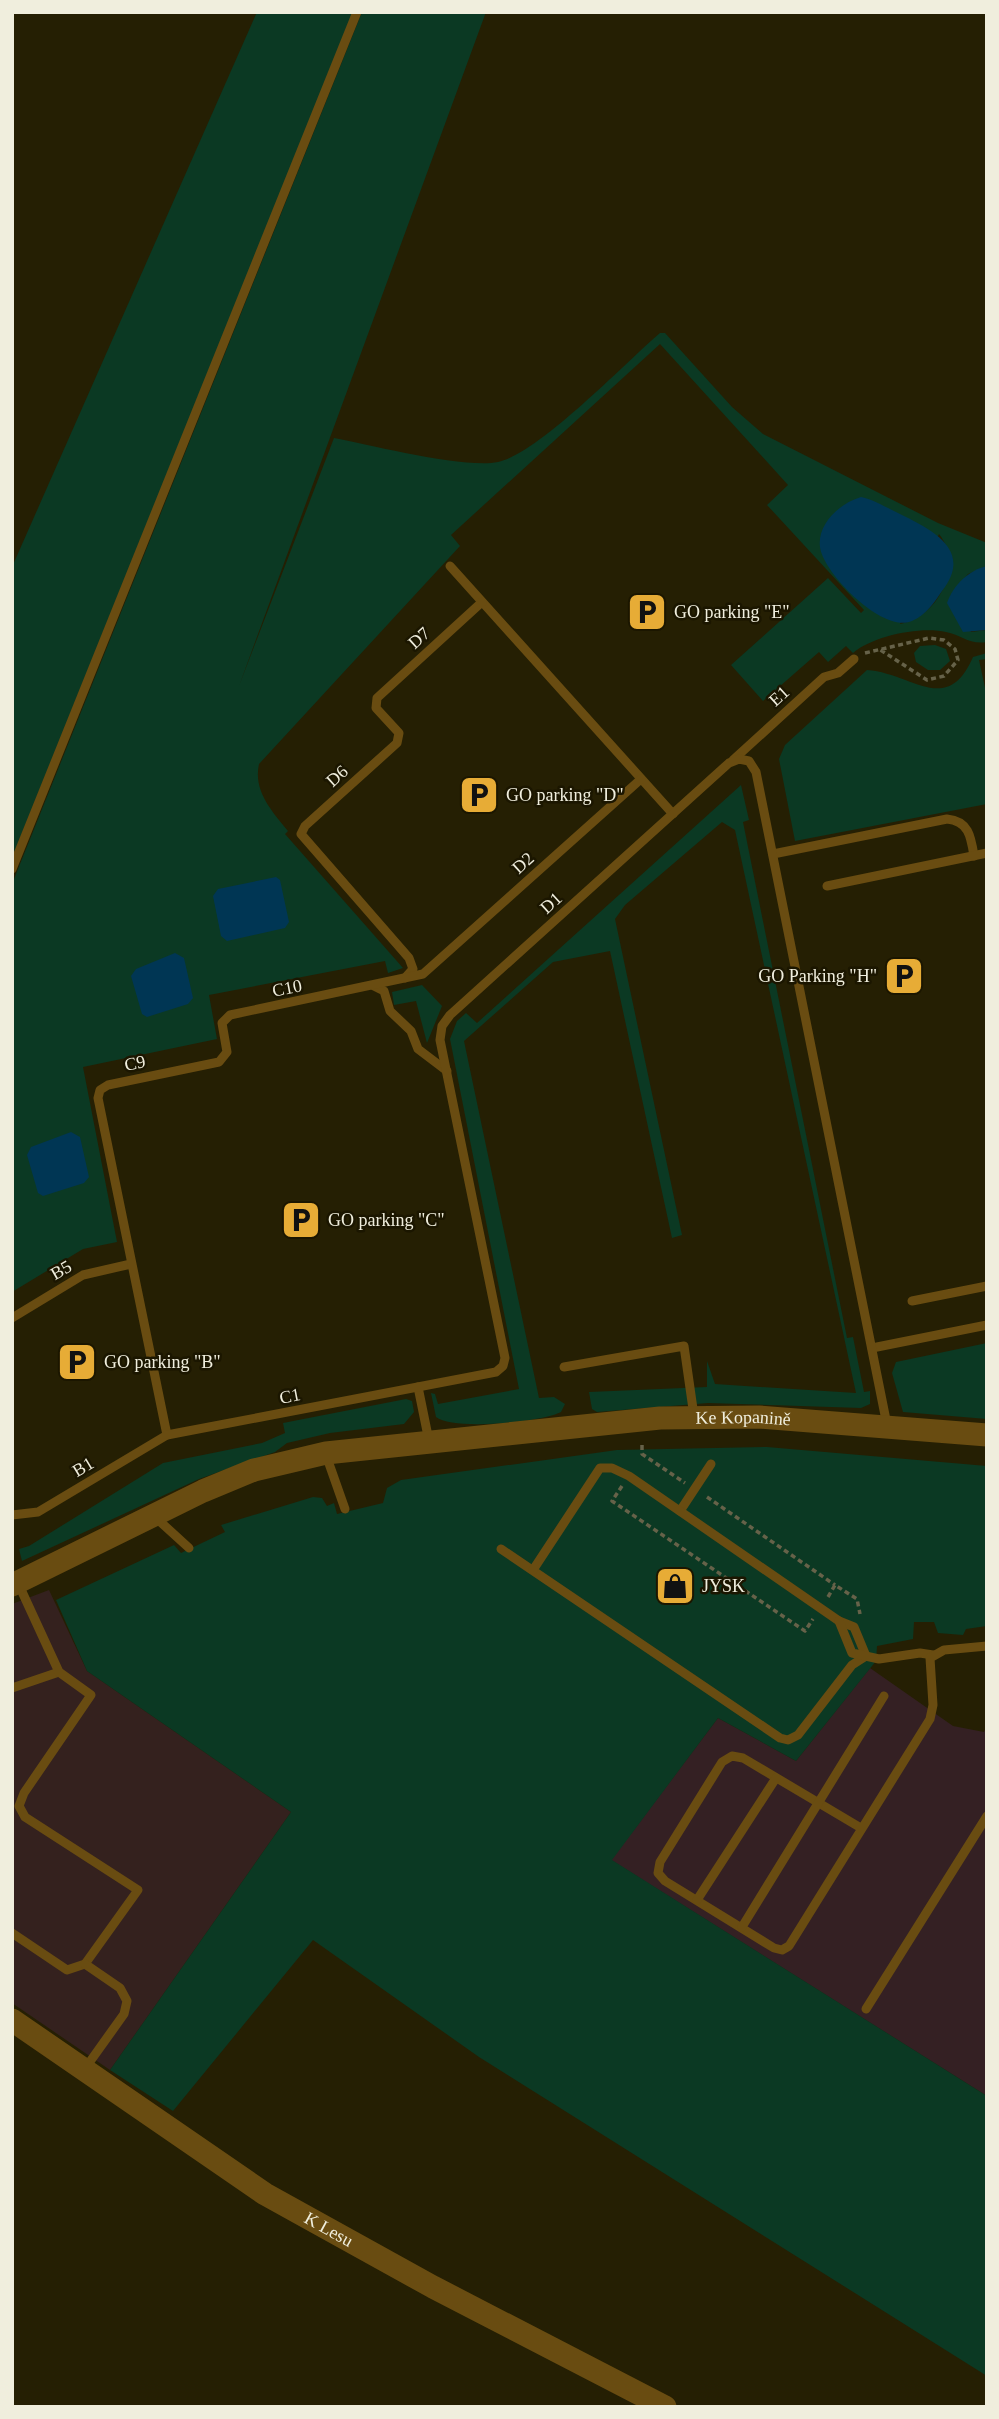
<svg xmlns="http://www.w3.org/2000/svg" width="999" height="2419" font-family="'Times New Roman',serif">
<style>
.commercial{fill:#34211e}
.industrial{fill:#342023}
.green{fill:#0b3923;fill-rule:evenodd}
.water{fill:#003654}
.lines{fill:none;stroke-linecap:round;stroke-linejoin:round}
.path{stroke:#666249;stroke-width:3.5;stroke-dasharray:5 3.5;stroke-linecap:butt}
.service{stroke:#694c11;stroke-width:9}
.tertiary{stroke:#694c11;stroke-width:23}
.labels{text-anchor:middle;stroke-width:5;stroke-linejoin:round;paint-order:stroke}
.poi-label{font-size:18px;fill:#f0eedd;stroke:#1b1600;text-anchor:start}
.street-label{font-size:18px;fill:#f0eedd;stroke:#1b1600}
</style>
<rect width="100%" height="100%" fill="#251f03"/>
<path class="commercial" d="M49,1590L87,1671L291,1812L110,2070L12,2003V1604Z"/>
<path class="industrial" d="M870,1668L953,1726L984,1732L987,1725V2096L611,1860L718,1718L796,1761Z"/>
<g class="green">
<path d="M257,12H353L12,858V567Z"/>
<path d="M362,12H486L239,686L334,438C370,445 466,469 498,462C538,454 625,363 660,333H665L732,407L763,434L938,523L987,543V566L968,574L950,596L971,632L987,630V642C969,645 962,635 946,632C920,626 873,636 853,653L846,646L828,662L819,652L763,701L731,665L828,578L861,613L864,610L767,505L788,485L660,344L451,535L460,546L259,764C253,791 272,811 288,831L285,834L403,968L388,973L385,961L209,995L217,1039L83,1067L117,1242L83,1249L12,1292V884ZM939,534C964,565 939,617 900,624Z"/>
<path d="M935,645L946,649L950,661L940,670H928L916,662L914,653L920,646Z"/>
<path d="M987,653V659L979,660L987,697V804L795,841L779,759L785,745L867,670C912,673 947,717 973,657Z"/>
<path d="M741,785L749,820L743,822L847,1338L853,1337L864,1392L870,1391V1404L861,1408L708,1403L597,1412L592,1409L589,1392L707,1387V1361L715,1384L856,1393L735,830L722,822L625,905L615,919L682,1235L672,1238L610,951L553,962L464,1041L539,1398L554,1397L565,1404L561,1412C542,1422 453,1431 436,1417L431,1393L435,1394L438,1404L519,1389L450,1039L457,1021L466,1013L477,1023Z"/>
<path d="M422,985L442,1006L427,1043L416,1001L394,1005L392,992Z"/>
<path d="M987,1343V1419L903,1412L892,1373L896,1362Z"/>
<path d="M406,1399L412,1401L414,1412L404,1424L330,1433L287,1443L275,1452L199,1479L22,1561L19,1549L29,1546L163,1463L262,1443L285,1433L283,1423Z"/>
<path d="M767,1447L987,1466V1626L966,1629L963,1635L938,1633L934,1622H914L913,1639L877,1646L876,1661L796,1761L718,1718L612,1860L987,2096V2376L479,2057L313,1940L173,2111L110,2070L291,1812L87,1671L56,1600L174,1545L181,1553L225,1532L221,1525L313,1497L322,1498L327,1506L334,1503L337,1514L383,1503L387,1488L401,1480L617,1450Z"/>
</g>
<g class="water">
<path d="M861,497C875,500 887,508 900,514C932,530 974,550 942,591C934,603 926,615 912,621C883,634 823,573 820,547C817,524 840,503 861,497Z"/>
<path d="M987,566V630L963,632L947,603C953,585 969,570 987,566Z"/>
<path d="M276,877L280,880L289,922L285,928L227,941L221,936L213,896L218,889Z"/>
<path d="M175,953L184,958L193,998L188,1004L147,1017L142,1014L131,976L136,969Z"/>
<path d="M71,1132L80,1137L89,1177L84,1183L43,1196L38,1193L27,1155L31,1147Z"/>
</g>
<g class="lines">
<g class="path">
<path d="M865,653L929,638L944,640L955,649L958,660L944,676L927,680L879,649"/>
<path d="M642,1445V1454L685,1483"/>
<path d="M622,1486L612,1501L805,1631L813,1619"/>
<path d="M707,1497L835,1585"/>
<path d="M828,1597L835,1585L857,1599L860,1614"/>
</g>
<g class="service">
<path d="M450,566L673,814"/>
<path d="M733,760L824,677L838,673L854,659"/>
<path d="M773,854L947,819C969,821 971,837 974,856"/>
<path d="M12,869L357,12"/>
<path d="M827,886L987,853"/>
<path d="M405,978L413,969L409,958L301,834L305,826L397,743L399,733L376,708L377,698L482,602"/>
<path d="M374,986L384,991L390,1011L411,1031L418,1049L447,1071"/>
<path d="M912,1301L987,1286"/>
<path d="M12,1318L83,1275L131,1264"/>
<path d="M872,1348L987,1325"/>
<path d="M564,1367L684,1346L694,1416"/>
<path d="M418,1387L429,1441"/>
<path d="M167,1435L98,1098L100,1090L108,1085L219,1062L227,1052L222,1023L230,1015L423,974L641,779"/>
<path d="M326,1455L345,1509"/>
<path d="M680,1511L711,1464"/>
<path d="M12,1515L38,1512L167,1435L496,1372L503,1366L505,1358L440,1040L442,1026L450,1015L729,763L739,759L749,761L756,772L887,1425"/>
<path d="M155,1517L189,1548"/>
<path d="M501,1549L780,1738L788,1740L798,1735L852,1665L866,1656"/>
<path d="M533,1570L600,1468H612L629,1476L839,1621L854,1627L866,1656"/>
<path d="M839,1621L852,1653L879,1659L920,1653L933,1655"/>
<path d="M12,1688L59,1672"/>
<path d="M861,1828L743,1758L732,1756L722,1762L660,1862L658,1873L665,1881L774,1948L782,1950L789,1946L930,1719L933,1705L930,1658L944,1650L987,1646"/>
<path d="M697,1900L776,1778"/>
<path d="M742,1927L884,1696"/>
<path d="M12,1933L67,1970L85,1964L138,1890L25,1817L19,1806L24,1793L91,1695L59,1672L18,1583"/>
<path d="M866,2009L987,1816"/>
<path d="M84,2070L124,2014L127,2001L120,1988L85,1964"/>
</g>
<g class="tertiary">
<path id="s1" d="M12,1585L203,1491L254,1470L326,1453L660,1418L759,1417L987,1435"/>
<path id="s2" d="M12,2020L265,2194L433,2287L665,2407"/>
</g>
</g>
<defs>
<g id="parking-square" transform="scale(2.0125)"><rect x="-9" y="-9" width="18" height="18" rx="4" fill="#e7ac36" stroke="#1b1600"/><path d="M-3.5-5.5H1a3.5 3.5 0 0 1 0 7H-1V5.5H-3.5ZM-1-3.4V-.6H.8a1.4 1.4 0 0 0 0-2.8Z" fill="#111"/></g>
<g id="shop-square" transform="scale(2.0125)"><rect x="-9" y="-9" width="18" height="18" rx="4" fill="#e7ac36" stroke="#1b1600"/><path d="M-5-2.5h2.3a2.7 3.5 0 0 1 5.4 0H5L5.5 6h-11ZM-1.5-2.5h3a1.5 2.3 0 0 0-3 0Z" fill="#111"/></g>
</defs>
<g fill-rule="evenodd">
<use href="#parking-square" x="647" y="612"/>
<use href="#parking-square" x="479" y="795"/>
<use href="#parking-square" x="904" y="976"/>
<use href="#parking-square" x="301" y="1220"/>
<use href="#parking-square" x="77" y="1362"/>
<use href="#shop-square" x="675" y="1586"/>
</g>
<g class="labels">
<g class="poi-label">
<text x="674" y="618">GO parking "E"</text>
<text x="506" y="801">GO parking "D"</text>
<text x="877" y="982" text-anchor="end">GO Parking "H"</text>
<text x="328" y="1226">GO parking "C"</text>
<text x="104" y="1368">GO parking "B"</text>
<text x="702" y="1592">JYSK</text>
</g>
<g class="street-label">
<text transform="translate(419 638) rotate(-42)" y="6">D7</text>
<text transform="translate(779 696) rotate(-42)" y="6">E1</text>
<text transform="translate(337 776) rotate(-42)" y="6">D6</text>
<text transform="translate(523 863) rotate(-42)" y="6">D2</text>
<text transform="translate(551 903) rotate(-42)" y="6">D1</text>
<text transform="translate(287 988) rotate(-11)" y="6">C10</text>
<text transform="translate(135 1063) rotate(-11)" y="6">C9</text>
<text transform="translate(61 1270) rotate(-30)" y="6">B5</text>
<text transform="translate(290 1396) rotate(-11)" y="6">C1</text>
<text dy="6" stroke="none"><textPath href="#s1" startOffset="761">Ke Kopanině</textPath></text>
<text transform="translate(83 1467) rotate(-31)" y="6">B1</text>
<text dy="6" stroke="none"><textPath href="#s2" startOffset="380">K Lesu</textPath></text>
</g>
</g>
<rect width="999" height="2419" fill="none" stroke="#f0eedd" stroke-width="28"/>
</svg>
